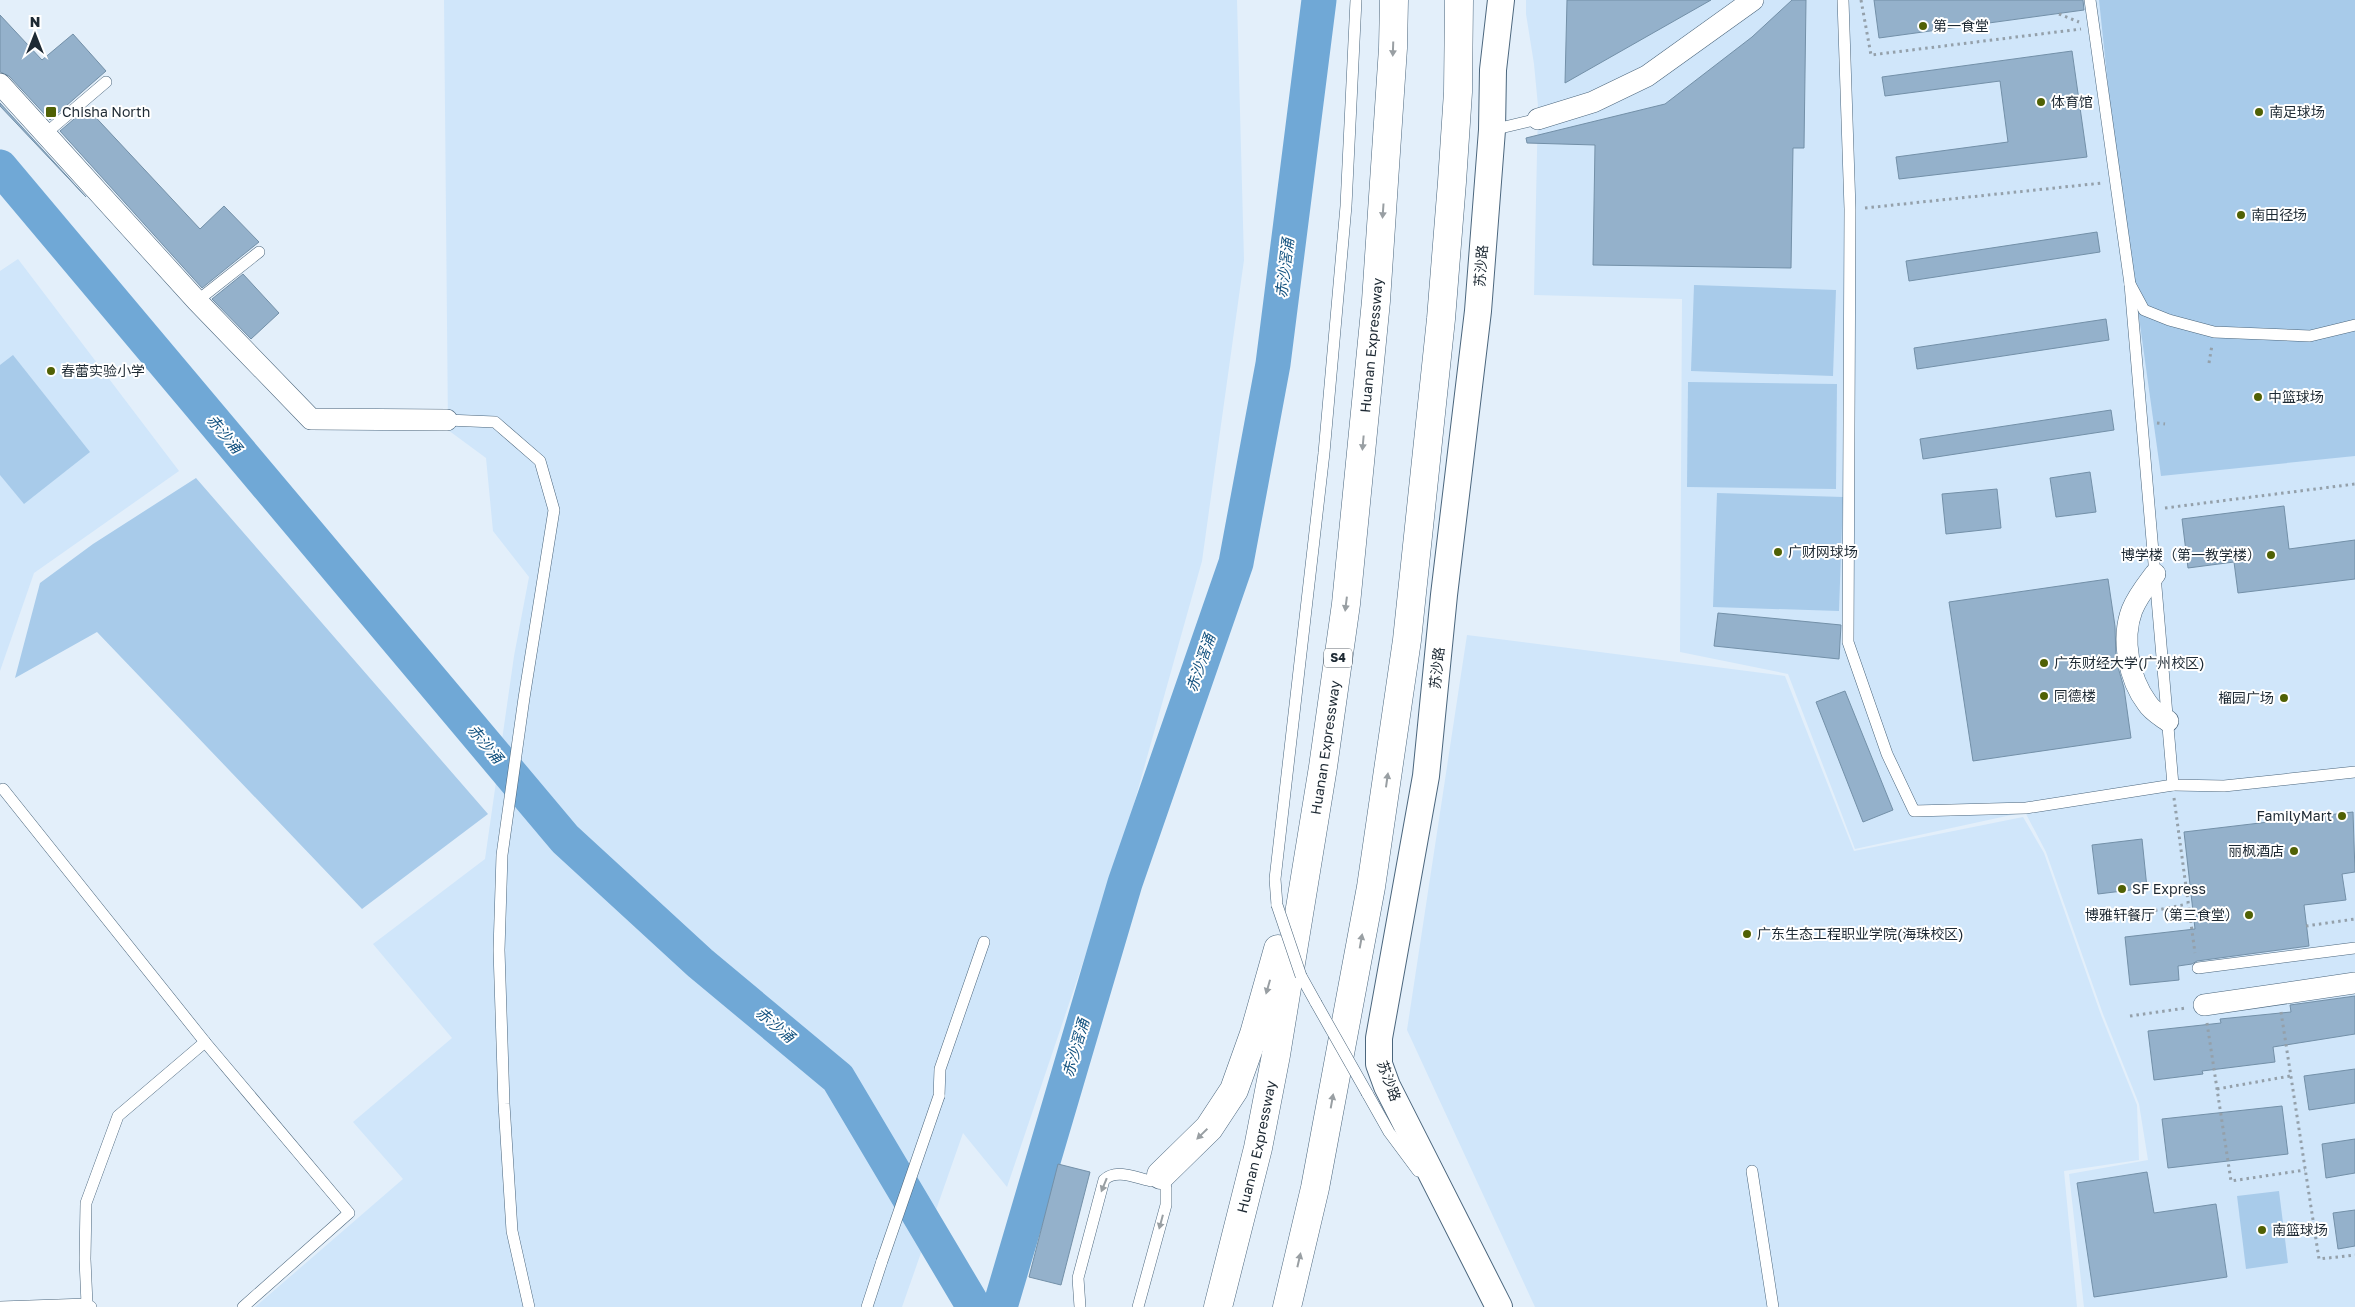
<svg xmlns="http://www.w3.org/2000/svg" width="2355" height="1307" font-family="'Golos Text','Noto Sans SC',sans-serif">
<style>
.built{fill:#d0e6fa}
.green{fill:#a8cbea}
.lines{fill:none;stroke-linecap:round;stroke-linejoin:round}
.river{stroke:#70a8d6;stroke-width:35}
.building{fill:#94b1cb;stroke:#7390a8}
.service-casing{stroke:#4b667d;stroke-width:12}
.minor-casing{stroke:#4b667d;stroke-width:22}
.tertiary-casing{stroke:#4b667d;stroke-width:28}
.motorway-casing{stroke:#4b667d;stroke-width:29}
.path{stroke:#94a0aa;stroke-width:3;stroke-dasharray:2.5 4;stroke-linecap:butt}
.service{stroke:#fff;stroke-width:11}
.minor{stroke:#fff;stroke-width:21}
.tertiary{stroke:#fff;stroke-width:26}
.motorway{stroke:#fff;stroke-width:28}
.service-bridge-casing{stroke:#4b667d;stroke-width:12;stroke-linecap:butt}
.service-bridge{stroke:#fff;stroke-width:11}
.oneway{fill:#999fa3}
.poi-dot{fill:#506105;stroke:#fff;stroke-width:2}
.labels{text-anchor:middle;stroke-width:4;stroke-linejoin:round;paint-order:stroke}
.shield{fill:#fff;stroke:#616970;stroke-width:1}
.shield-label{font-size:12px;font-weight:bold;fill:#1d2933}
.poi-label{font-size:14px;fill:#1d2933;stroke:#fff;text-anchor:start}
.street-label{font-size:14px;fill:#1d2933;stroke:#fff}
.water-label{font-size:15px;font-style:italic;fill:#145380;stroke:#fff}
</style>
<rect width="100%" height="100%" fill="#e3effa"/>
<g class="built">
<path d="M444,0H1237L1244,260L1202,561L1121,850L1007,1187L963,1133L902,1307H255L403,1179L353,1122L452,1038L373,944L485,859L514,656L529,577L493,531L486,458L448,430Z"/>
<path d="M1526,0H2355V1307H2084L2069,1174L2148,1160L2139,1104L2103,1014L2046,852L2025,812L1855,849L1788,674L1680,652L1682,299L1534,295L1538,106L1534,64L1526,14Z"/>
<path d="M18,259L179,471L34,573L0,671V271Z"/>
<path d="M1467,635L1785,676L1854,851L2023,817L2044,853L2101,1015L2137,1105L2139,1160L2064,1171L2077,1307H1535L1407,1030Z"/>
</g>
<g class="green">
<path d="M2099,0H2355V456L2161,476L2112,123Z"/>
<path d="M1694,285L1836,290L1833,376L1691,371Z"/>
<path d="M13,355L90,452L24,504L0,475V365Z"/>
<path d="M1688,382L1837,384L1836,489L1687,487Z"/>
<path d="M196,478L488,814L362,909L97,632L15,678L40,583L93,544Z"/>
<path d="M1717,493L1843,497L1839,611L1713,607Z"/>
<path d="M2279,1191L2288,1263L2246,1269L2237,1196Z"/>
</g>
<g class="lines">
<g class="river">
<path d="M0,167L565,839L700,963L838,1078L974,1307"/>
<path d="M1000,1307L1125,883L1236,563L1273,364L1319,0"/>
</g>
</g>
<g class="building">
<path d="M1567,0H1711L1565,83Z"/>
<path d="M1792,0H1806L1804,148H1793L1791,268L1593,265L1595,145L1527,143L1526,138L1665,104L1752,37Z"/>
<path d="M1874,0H2083L2084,10L1879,38Z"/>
<path d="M0,15L42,60L73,34L106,71L50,120L9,76L0,72Z"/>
<path d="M2072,51L2087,157L1899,179L1896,157L2008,142L2000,81L1885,96L1882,77Z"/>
<path d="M0,103L86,197L0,106Z"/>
<path d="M87,108L200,229L224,206L259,242L202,288L60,131Z"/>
<path d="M2097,232L2100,252L1909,281L1906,261Z"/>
<path d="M243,274L279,313L251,339L212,299Z"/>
<path d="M2106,319L2109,340L1917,369L1914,348Z"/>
<path d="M2111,410L2114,430L1923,459L1920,439Z"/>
<path d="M2090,472L2096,512L2056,517L2050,478Z"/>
<path d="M1997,489L2001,528L1946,534L1942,494Z"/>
<path d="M2284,506L2289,549L2355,540V579L2238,593L2234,562L2188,568L2182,519Z"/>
<path d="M2108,579L2115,626L2116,660L2124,688L2131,738L1973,761L1949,602Z"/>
<path d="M1718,613L1841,625L1839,659L1714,646Z"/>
<path d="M1845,691L1893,810L1863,822L1816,702Z"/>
<path d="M2353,812L2355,872L2342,874L2346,900L2304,905L2309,946L2197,961L2192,964L2178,966L2179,980L2130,985L2125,937L2195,929L2184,832Z"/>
<path d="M2142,839L2147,888L2098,894L2092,845Z"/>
<path d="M2355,996V1034L2273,1047L2275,1062L2202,1071L2203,1074L2154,1080L2148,1031L2221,1023L2220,1019L2291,1012L2290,1005Z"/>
<path d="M2355,1069V1103L2309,1110L2304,1076Z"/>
<path d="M2282,1106L2288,1154L2168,1168L2162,1119Z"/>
<path d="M2355,1139V1173L2326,1178L2322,1144Z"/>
<path d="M1058,1164L1090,1172L1061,1285L1029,1277Z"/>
<path d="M2147,1172L2154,1213L2216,1204L2227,1277L2094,1297L2077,1183Z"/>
<path d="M2355,1210V1246L2338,1249L2333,1213Z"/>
</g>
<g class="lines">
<g class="service-casing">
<g id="service">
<path d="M1843,0L1850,209L1848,642L1887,754L1914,811L2026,808L2173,785"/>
<path d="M2090,0L2130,284L2144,310L2169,320L2214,332L2310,336L2355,325"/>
<path d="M1492,130L1538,119"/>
<path d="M45,134L106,82"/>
<path d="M2130,284L2173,785L2224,786L2355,772"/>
<path d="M197,301L259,252"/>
<path d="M447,420L495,422L540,461L554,510L524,698L502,855L499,950L504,1104L512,1231L529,1307"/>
<path d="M3,789L205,1042L349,1213L243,1307"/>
<path d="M1277,905L1275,879L1324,453L1346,206L1356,0"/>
<path d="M2198,968L2355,948"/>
<path d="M1301,976L1316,1003"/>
<path d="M1367,1093L1389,1132L1418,1171"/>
<path d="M939,1096L940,1069L984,942"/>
<path d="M1752,1171L1773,1307"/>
<path d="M0,1307L87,1304"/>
<path d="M91,1307L87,1304L85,1259L86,1203L118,1116L205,1042"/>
<path d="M867,1307L882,1261"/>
<path d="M1080,1307L1078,1278L1104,1180C1116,1168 1136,1178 1151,1181L1161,1175L1166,1188V1205L1138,1307"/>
</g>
</g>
<g class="minor-casing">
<g id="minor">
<path d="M0,84L197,301L311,419L447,420"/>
<path d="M1538,119L1593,102L1647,76L1753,0"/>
<path d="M2155,574C2146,586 2137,597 2132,610C2121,639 2129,679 2147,703C2152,711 2161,716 2168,721"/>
<path d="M2204,1005L2355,983"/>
</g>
</g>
<g class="tertiary-casing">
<path id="tertiary" d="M1499,1307L1387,1086L1379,1064V1038L1426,776L1444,595L1478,311L1492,130L1493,70L1501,0"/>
</g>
<g class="motorway-casing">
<g id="motorway">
<path d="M1161,1175L1209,1128L1234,1090L1254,1034L1278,949"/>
<path id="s1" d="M1218,1307L1258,1148L1276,1055L1323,767L1346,604L1376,301L1393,48L1394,0"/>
<path d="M1287,1307L1315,1188L1371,887L1407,640L1441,319L1452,182L1458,92L1459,0"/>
</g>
</g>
<g class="path">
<path d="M1861,0L1871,55L2081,29"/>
<path d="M2059,14L2079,22"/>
<path d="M1865,208L2102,183"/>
<path d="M2209,363L2212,345"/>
<path d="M2157,423L2165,424"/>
<path d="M2165,508L2355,484"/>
<path d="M2174,798L2195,953"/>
<path d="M2104,921L2187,904"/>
<path d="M2306,926L2355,919"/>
<path d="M2281,1012L2319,1259L2355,1255"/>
<path d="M2130,1016L2186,1008"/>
<path d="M2207,1023L2231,1181L2305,1170"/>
<path d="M2217,1089L2290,1076"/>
</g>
<use href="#service" class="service"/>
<use href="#minor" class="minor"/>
<use href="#tertiary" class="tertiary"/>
<use href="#motorway" class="motorway"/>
<g class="service-bridge-casing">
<g id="service-bridge">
<path d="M1277,905L1301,976"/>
<path d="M1316,1003L1367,1093"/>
<path d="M882,1261L939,1096"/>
</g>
</g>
<use href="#service-bridge" class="service-bridge"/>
</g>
<defs><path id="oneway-solid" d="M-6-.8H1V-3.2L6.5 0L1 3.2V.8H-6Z" transform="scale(1.25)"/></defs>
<g class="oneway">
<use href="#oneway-solid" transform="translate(1393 49) rotate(92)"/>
<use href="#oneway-solid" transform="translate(1383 211) rotate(94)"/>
<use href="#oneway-solid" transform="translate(1363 443) rotate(95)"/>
<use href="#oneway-solid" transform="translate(1346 604) rotate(97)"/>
<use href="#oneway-solid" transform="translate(1387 780) rotate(-82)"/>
<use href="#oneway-solid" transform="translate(1361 941) rotate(-80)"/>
<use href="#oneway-solid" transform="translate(1268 987) rotate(106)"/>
<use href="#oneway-solid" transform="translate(1332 1101) rotate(-80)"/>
<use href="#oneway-solid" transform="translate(1202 1134) rotate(136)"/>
<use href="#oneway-solid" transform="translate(1104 1185) rotate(112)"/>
<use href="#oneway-solid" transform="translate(1161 1222) rotate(105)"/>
<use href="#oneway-solid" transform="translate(1299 1260) rotate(-77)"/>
</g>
<g class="poi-dot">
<circle cx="1923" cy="26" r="5"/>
<circle cx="2041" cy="102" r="5"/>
<rect x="45" y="106" width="12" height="12" rx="2.5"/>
<circle cx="2259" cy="112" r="5"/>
<circle cx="2241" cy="215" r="5"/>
<circle cx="51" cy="371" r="5"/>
<circle cx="2258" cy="397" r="5"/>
<circle cx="1778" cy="552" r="5"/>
<circle cx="2271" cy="555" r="5"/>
<circle cx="2044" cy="663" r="5"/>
<circle cx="2044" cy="696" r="5"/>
<circle cx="2284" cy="698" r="5"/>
<circle cx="2342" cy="816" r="5"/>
<circle cx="2294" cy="851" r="5"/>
<circle cx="2122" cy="889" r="5"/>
<circle cx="2249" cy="915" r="5"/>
<circle cx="1747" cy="934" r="5"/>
<circle cx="2262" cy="1230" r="5"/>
</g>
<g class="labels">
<rect class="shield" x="1324" y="648.5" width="28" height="19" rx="4"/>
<g class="shield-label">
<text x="1338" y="662">S4</text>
</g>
<g class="poi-label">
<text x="1933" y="31">第一食堂</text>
<text x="2051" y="107">体育馆</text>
<text x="62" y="117">Chisha North</text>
<text x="2269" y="117">南足球场</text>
<text x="2251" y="220">南田径场</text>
<text x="61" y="376">春蕾实验小学</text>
<text x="2268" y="402">中篮球场</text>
<text x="1788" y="557">广财网球场</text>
<text x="2261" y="560" text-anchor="end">博学楼（第一教学楼）</text>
<text x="2054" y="668">广东财经大学(广州校区)</text>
<text x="2054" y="701">同德楼</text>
<text x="2274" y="703" text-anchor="end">榴园广场</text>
<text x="2332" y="821" text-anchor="end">FamilyMart</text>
<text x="2284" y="856" text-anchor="end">丽枫酒店</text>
<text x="2132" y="894">SF Express</text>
<text x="2239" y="920" text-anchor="end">博雅轩餐厅（第三食堂）</text>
<text x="1757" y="939">广东生态工程职业学院(海珠校区)</text>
<text x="2272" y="1235">南篮球场</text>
</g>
<g class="street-label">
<text transform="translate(1481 266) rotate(-86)" y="5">苏沙路</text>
<text dy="5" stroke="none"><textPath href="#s1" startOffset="975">Huanan Expressway</textPath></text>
<text transform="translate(1437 668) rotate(-84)" y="5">苏沙路</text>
<text dy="5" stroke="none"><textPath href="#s1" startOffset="570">Huanan Expressway</textPath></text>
<text transform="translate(1389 1081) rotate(70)" y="5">苏沙路</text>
<text dy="5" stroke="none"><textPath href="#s1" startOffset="165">Huanan Expressway</textPath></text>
</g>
<g class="water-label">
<text transform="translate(1285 268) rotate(-83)" y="5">赤沙滘涌</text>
<text transform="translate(224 434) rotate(50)" y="5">赤沙涌</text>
<text transform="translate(1201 663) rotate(-71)" y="5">赤沙滘涌</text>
<text transform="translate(485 744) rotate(50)" y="5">赤沙涌</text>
<text transform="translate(775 1025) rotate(40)" y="5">赤沙涌</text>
<text transform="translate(1076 1048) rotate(-74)" y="5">赤沙滘涌</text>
</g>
</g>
<g transform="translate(35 35)" stroke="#ffffff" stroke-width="4" paint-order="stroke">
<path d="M0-4L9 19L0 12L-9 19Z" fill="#1d2933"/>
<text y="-8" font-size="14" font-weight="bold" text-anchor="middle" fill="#1d2933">N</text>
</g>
</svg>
